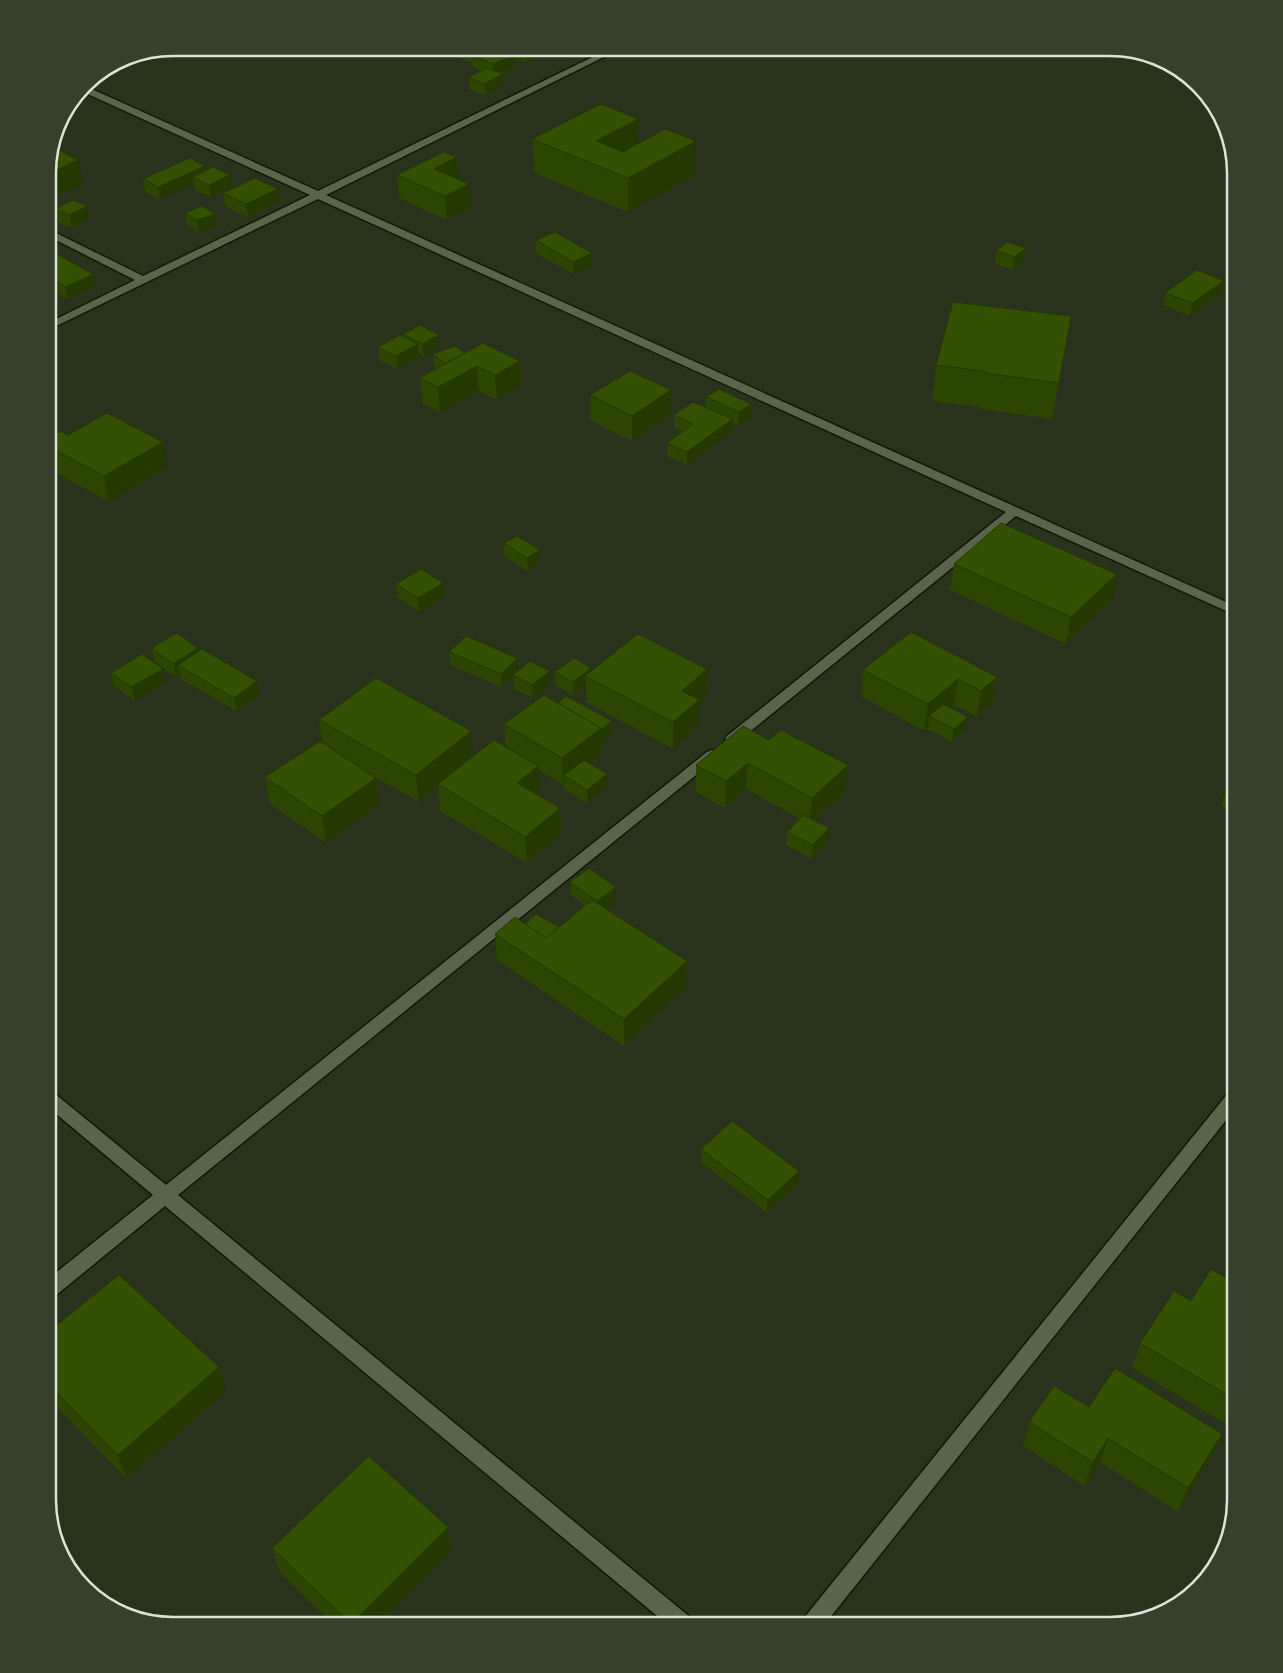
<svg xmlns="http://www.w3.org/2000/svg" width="1283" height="1673" font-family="'Source Serif 4',serif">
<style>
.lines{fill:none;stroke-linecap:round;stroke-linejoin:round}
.minor-casing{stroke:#111906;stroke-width:3}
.minor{fill:#59644d;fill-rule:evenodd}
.wall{fill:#2d4502}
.shaded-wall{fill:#243801}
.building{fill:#345002;stroke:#243801}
.rim{fill:none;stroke:#dde4d7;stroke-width:2.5}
</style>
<rect width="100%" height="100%" fill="#28321d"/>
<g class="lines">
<g class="minor-casing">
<g id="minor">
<path d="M611,48H622L326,195L1235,606V615L1016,516L737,742L732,744L725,739L727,736L1006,512L318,199L48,330V323L135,280L48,236V229L143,276L310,195L81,91L85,86L318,191Z"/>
<path d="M712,750L717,752L719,755L717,758L178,1195L691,1618L694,1625H668L165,1206L55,1296L48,1298V1279L153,1195L48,1107V1091L54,1093L166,1185L707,752Z"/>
<path d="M1235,1090V1109L824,1625H801L804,1618L1229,1092Z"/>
</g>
</g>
<use href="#minor" class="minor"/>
</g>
<g class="wall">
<path d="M450,48H556L527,63L516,59V66L500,73L503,74V86L485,95L469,89V77L482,71L471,65V62L450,54Z"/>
<path d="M532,139L638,144L695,175L628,212L534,173Z"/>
<path d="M457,157L458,179L471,208L447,220L399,198L397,175Z"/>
<path d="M206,171L230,175L232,187L211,197L195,190L194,184L160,199L145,192L143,179Z"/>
<path d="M278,189L280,201L248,217L225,206L223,193Z"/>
<path d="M55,209L90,218L72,228L58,222Z"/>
<path d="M185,213L215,214L217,226L199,233L187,225Z"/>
<path d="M536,240L592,266L573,274L536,253Z"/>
<path d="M996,251L1024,260L1013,270L995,264Z"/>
<path d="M48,256L93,274L96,286L68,299L48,288Z"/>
<path d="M1224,281L1222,293L1190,316L1163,305L1165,293Z"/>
<path d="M1071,316L1052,419L979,409L980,407L932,401L936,365Z"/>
<path d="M403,334L440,347L424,357L419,354V357L397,369L379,360L378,347L404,337Z"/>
<path d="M465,353L520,361L521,386L497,400L479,391L440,413L422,403L420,378L436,369L434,367L433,354Z"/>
<path d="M590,395L671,416L632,441L590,420Z"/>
<path d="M706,397L751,404V417L738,425L733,423L732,432L687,465L667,456V443L682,432L674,428V415L706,407Z"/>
<path d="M68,435L168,467L109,502L48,468V438Z"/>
<path d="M504,543L540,550V563L528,571L504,556Z"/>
<path d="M954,564L1112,600L1066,644L950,590Z"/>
<path d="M443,583L445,596L420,612L398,598L396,584Z"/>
<path d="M152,648L199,651L259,695L236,711L181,679L180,674L176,677L155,662Z"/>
<path d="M449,652L518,671H550L551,684L533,698L514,689L513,676L501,687L450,665Z"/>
<path d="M707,669L706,696L699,702V726L673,749L586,702V686L573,695L555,685V672Z"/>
<path d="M863,670L997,677L993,703L977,717L954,705L951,708L965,730L952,742L927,729L928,728L924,731L861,696Z"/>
<path d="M111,673L166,682L135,701L114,686Z"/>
<path d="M558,703L612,721V735L601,744V755L590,764L607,787L587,803L564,789V784L563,785L538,770L540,792L537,794L560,808L561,835L527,863L440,811L438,786L419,802L368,773L376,778L379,805L326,843L270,804L265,777L323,743L319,720L473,757L506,747L504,724Z"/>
<path d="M769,740L848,765L845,792L814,821L828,842L812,859L786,845L787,832L800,819L746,789L725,808L696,792V765Z"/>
<path d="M1236,774V815L1221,806L1229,779Z"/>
<path d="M570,882L616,887V901L605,909L687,961L686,988L624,1046L497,960L495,934L559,927L585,906L571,895Z"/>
<path d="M701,1149L798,1184L767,1213L701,1162Z"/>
<path d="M1236,1283V1430L1132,1368L1140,1343L1191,1301Z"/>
<path d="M48,1332L226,1392L127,1479L48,1398Z"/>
<path d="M1089,1407L1211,1458L1178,1512L1100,1462L1085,1486L1023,1446L1029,1422Z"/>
<path d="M448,1527L452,1551L378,1626H335L279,1571L272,1548Z"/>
</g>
<g class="shaded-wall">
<path d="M481,48H491L472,55V52Z"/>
<path d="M533,48H556L527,63L526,51Z"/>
<path d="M516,55V66L493,76V64Z"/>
<path d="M503,74V86L485,95L484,84Z"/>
<path d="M638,119V152L606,169L596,141Z"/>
<path d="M696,141L695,175L628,212V178Z"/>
<path d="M457,157L459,181L434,169Z"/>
<path d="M78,160L83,184L48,200V174Z"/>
<path d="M205,166L207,178L193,177L194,184L160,199L158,187Z"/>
<path d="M230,175L232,187L211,197L209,185Z"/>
<path d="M469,184L471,208L447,220L445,196Z"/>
<path d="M278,189L280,201L248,217L246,204Z"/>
<path d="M87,206L90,218L72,228L69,215Z"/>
<path d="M215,214L217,226L199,233L197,220Z"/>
<path d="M1026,248L1024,260L1013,270L1015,257Z"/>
<path d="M592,253V266L573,274V262Z"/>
<path d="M93,274L96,286L68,299L66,287Z"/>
<path d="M1224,281L1222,293L1190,316L1192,303Z"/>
<path d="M439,335L440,347L424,357L422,344Z"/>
<path d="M418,344L419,357L397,369L396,356Z"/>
<path d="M520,361L521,386L497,400L495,375Z"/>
<path d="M477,366L479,391L440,413L438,387Z"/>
<path d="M671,390V416L632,441V416Z"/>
<path d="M751,404V417L738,425L739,412Z"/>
<path d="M733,419L732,432L687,465V452Z"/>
<path d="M163,442L168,467L109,502L104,476Z"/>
<path d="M540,550V563L528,571L527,558Z"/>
<path d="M1117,574L1112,600L1066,644L1071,617Z"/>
<path d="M443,583L445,596L420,612L418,598Z"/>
<path d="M198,648L201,662L178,665L180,674L176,677L173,664Z"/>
<path d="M517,658L518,671L501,687V674Z"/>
<path d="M591,668L592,679L585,676L586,686L573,695V682Z"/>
<path d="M163,669L166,682L135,701L131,687Z"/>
<path d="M707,669L706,696L699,702V726L673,749V722L682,691Z"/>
<path d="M550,671L551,684L533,698L532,685Z"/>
<path d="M997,677L993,703L977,717L981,691Z"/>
<path d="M958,679L954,705L937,720L929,716L928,728L924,731L928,704Z"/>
<path d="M257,681L259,695L236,711L234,698Z"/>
<path d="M968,717L965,730L952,742L954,729Z"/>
<path d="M612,721V735L601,744V755L570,779L564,775V784L563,785L562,758L601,728Z"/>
<path d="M471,731L473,758L438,784V786L419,802L416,775Z"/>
<path d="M748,763L746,789L725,808L726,781Z"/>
<path d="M848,765L845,792L810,824L812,798Z"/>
<path d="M538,766L540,792L519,810L517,783Z"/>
<path d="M607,774V787L587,803V790Z"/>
<path d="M376,778L379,805L326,843L322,816Z"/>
<path d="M560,808L561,835L527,863L525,837Z"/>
<path d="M829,828L828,842L812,859L813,845Z"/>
<path d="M616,887V901L598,915L597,901Z"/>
<path d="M687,961L686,988L624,1046V1019Z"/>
<path d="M799,1171L798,1184L767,1213L768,1200Z"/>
<path d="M219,1367L226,1392L127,1479L118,1455Z"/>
<path d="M1222,1434L1211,1458L1178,1512L1188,1488Z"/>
<path d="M1108,1438L1100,1462L1085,1486L1093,1462Z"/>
<path d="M448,1527L452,1551L378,1626H352L351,1624Z"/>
</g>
<g class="building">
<path d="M462,48H481L472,52Z"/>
<path d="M486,48H499L516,55L493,64L470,54Z"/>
<path d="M516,48H533L526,51Z"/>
<path d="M487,68L503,74L484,84L469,77Z"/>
<path d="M601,104L638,119L596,141L623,152L665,129L696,141L628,178L532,139Z"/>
<path d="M52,147L78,160L48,174V165Z"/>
<path d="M444,152L457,157L434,169L469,184L445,196L397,175Z"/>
<path d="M190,158L205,166L158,187L143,179Z"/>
<path d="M213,167L230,175L209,185L193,177Z"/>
<path d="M255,178L278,189L246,204L223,193Z"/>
<path d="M73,200L87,206L69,215L55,209Z"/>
<path d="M202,206L215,214L197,220L185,213Z"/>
<path d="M555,232L592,253L573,262L536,240Z"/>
<path d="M1007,242L1026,248L1015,257L996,251Z"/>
<path d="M55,253L93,274L66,287L48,277V256Z"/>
<path d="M1197,270L1224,281L1192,303L1165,293Z"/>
<path d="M953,302L1071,316L1059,383L985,373V371L936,365Z"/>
<path d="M420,325L439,335L422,344L403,334Z"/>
<path d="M400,335L418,344L396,356L378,347Z"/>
<path d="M483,343L520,361L495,375L477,366L438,387L420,378Z"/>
<path d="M455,346L465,353L445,363L433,354Z"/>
<path d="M630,371L671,390L632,416L590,395Z"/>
<path d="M719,389L751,404L739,412L706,397Z"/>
<path d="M693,402L733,419L687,452L667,443L693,424L674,415Z"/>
<path d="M107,413L163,442L104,476L48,446V438L61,431L68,435Z"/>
<path d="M1001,523L1117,574L1071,617L954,564Z"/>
<path d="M517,536L540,550L527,558L504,543Z"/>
<path d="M421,569L443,583L418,598L396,584Z"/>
<path d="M911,632L997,677L981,691L958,679L928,704L863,670Z"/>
<path d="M177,633L198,648L173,664L152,648Z"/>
<path d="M638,634L707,669L682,691L699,700L673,722L585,676Z"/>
<path d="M466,636L517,658L501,674L449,652Z"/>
<path d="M202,649L257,681L234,698L178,665Z"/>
<path d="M142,654L163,669L131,687L111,673Z"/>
<path d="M574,658L591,668L573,682L555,672Z"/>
<path d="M530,661L550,671L532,685L513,675Z"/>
<path d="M376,678L471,731L416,775L319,720Z"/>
<path d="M544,695L601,728L562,758L504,724Z"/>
<path d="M566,696L612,721L601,730V728L558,703Z"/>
<path d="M943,704L968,717L954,729L929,716Z"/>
<path d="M743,726L769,740L781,730L848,765L812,798L748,763L726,781L696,765Z"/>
<path d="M494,740L538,766L517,783L560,808L525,837L438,784Z"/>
<path d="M320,741L376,778L322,816L265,777Z"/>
<path d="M584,760L607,774L587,790L564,775Z"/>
<path d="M1236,774V783L1229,779Z"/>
<path d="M803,815L829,828L813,845L787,832Z"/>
<path d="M589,868L616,887L597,901L570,882Z"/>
<path d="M592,900L687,961L624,1019L495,934L515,917L546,938Z"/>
<path d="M536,914L559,927L546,938L525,924Z"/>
<path d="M732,1121L799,1171L768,1200L701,1149Z"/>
<path d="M1211,1269L1236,1283V1400L1140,1343L1174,1291L1191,1301Z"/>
<path d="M119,1275L219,1367L118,1455L48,1384V1332Z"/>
<path d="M1115,1368L1222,1434L1188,1488L1108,1438L1093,1462L1029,1422L1054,1386L1089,1407Z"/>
<path d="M369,1456L448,1527L351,1624L272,1548Z"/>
</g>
<path d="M0 0H1283V1673H0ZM173 56H1110A117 117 0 0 1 1227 173V1500A117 117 0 0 1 1110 1617H173A117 117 0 0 1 56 1500V173A117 117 0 0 1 173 56Z" fill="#36402c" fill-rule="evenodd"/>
<path class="rim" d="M173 56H1110A117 117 0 0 1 1227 173V1500A117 117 0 0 1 1110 1617H173A117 117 0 0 1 56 1500V173A117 117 0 0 1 173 56Z"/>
</svg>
